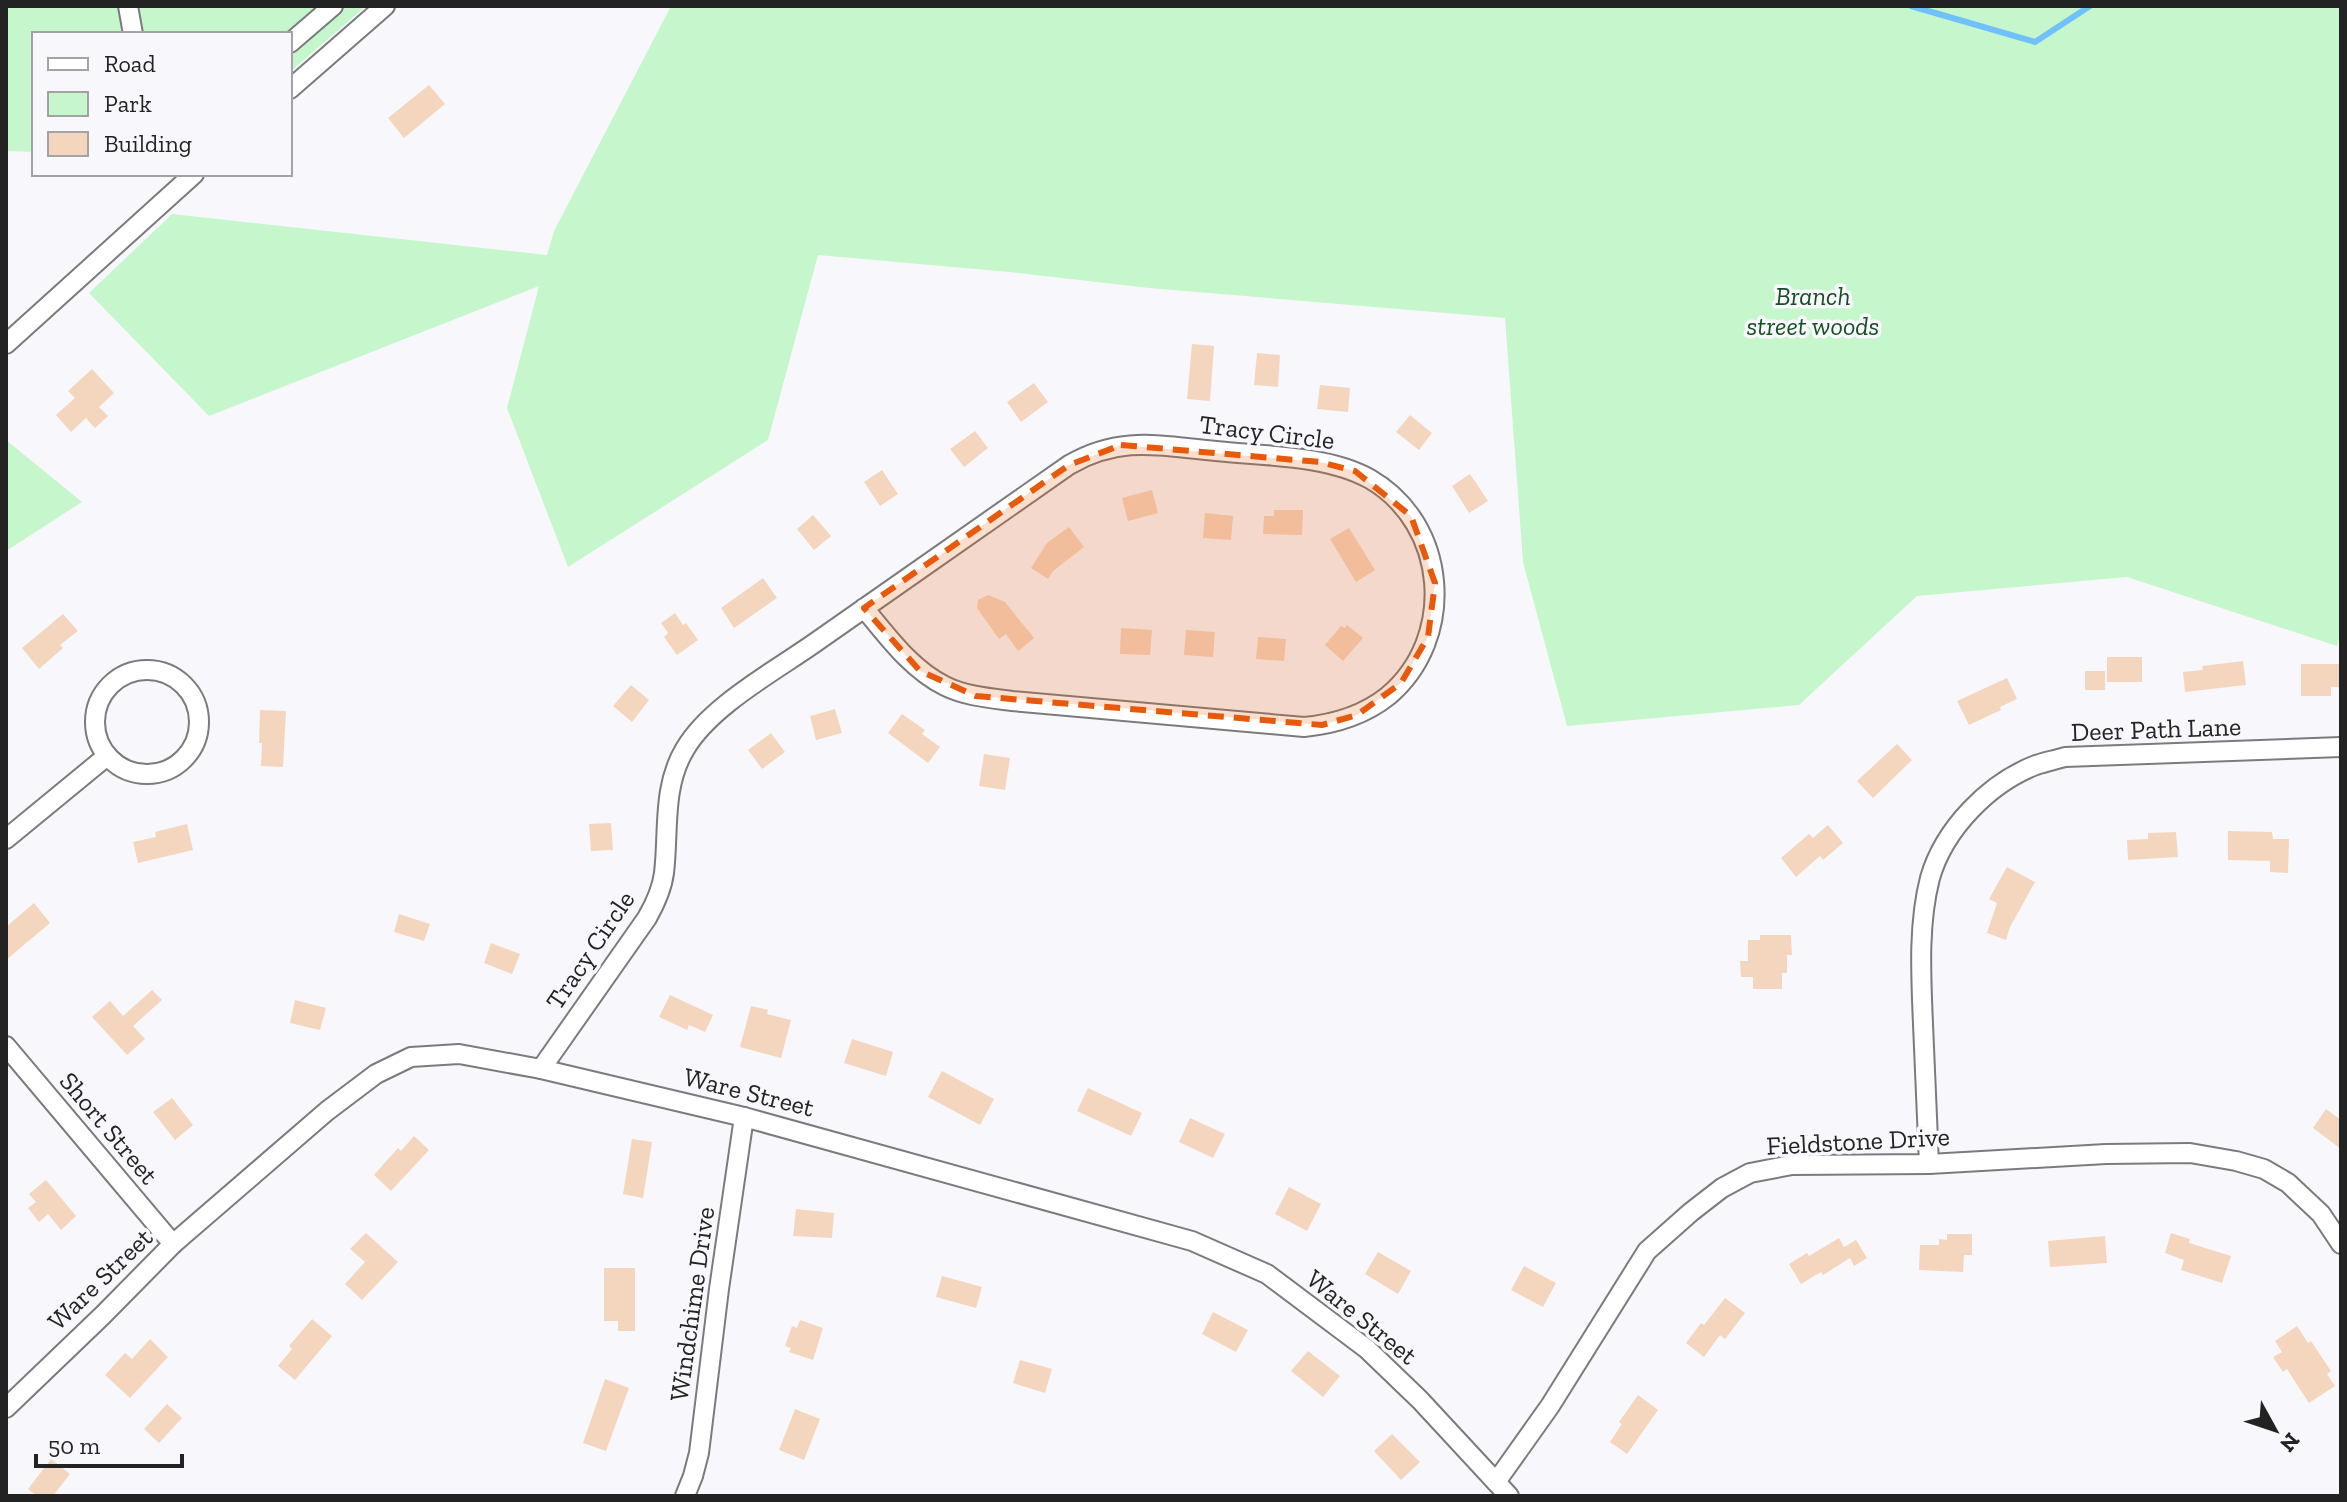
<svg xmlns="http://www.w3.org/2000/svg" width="2347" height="1502" font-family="'Zilla Slab',serif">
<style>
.green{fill:#c6f6cc}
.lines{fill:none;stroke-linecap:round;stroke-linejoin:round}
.stream{stroke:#70c0fc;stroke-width:6}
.building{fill:#f4d6be}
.minor-casing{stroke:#7b7b7e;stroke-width:22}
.minor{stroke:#fff;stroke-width:18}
.marked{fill:#e8590c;fill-opacity:0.2;stroke:#e8590c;stroke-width:6;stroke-dasharray:16 10;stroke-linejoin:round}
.labels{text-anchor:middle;stroke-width:7;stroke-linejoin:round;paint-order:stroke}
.park-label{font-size:26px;font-style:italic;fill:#194e25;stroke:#f8f8fc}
.street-label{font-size:26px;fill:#232324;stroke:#f8f8fc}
</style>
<rect width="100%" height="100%" fill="#f8f8fc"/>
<g class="green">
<path d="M6,6H119L124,34H34V152L6,151Z"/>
<path d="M137,6H321L289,34H141Z"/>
<path d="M342,6H366L290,72V52Z"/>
<path d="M671,6H2341V629L2337,646L2127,577L1917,596L1799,705L1567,726L1523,562L1505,318L1149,288L1009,272L818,255L768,440L568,567L507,408L539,286L209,416L89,293L172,214L547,255L554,231Z"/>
<path d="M6,440L82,502L6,551Z"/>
</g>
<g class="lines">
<path class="stream" d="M1911,6L2035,42L2090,6"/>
</g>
<g class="building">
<path d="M429,85L445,104L404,138L388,118Z"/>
<path d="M1192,344L1214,346L1210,401L1187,399Z"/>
<path d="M1257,353L1280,355L1278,387L1254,385Z"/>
<path d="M92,369L114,393L99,407L108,416L95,428L86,418L71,432L56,415L75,398L68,391Z"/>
<path d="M1034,383L1048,402L1021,422L1007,402Z"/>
<path d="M1320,385L1350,388L1348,412L1317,409Z"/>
<path d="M1410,415L1432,433L1419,450L1396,432Z"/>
<path d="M975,431L988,448L964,467L950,449Z"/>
<path d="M882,470L898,494L880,506L864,482Z"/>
<path d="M1470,474L1488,501L1469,513L1452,486Z"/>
<path d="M1152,490L1158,513L1128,521L1122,498Z"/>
<path d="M1274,510H1303L1302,535L1263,534L1264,516H1274Z"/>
<path d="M1205,513L1233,516L1231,540L1203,538Z"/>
<path d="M813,515L831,536L814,550L797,529Z"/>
<path d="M1069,527L1084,547L1053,571L1048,579L1031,568L1047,543Z"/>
<path d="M1349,528L1375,570L1356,582L1330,539Z"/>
<path d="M763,578L777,598L734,628L721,608Z"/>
<path d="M988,595L1005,602L1034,638L1018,651L1006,634L999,639L977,608L978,600Z"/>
<path d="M675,613L683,625L686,623L698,640L677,655L664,637L668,633L661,623Z"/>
<path d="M63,614L78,631L60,645L63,648L39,669L22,648Z"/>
<path d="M1347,625L1363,638L1343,661L1325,645L1341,626L1345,628Z"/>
<path d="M1121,628L1152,630L1150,655L1120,654Z"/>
<path d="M1186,630L1215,632L1213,657L1184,655Z"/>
<path d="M1258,637L1286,639L1284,661L1256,659Z"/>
<rect x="2107" y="657" width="35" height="25"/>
<path d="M2243,661L2246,685L2185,692L2183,672L2203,670L2202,666Z"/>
<path d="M2301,664H2341V687H2331V696H2301Z"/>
<rect x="2085" y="671" width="20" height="19"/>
<path d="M2007,678L2017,699L2000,707L2001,710L1969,725L1957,701Z"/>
<path d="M631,685L649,700L632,722L613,706Z"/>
<path d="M835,709L842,733L816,740L810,716Z"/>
<path d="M260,710L286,711L283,767L261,766L262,743H259Z"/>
<path d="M902,714L925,730L922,734L940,747L928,763L888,733Z"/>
<path d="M771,733L785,752L762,769L748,750Z"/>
<path d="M1897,744L1912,760L1873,798L1857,781Z"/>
<path d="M984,754L1010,758L1005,790L979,786Z"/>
<path d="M611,823L613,850L591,851L589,824Z"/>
<path d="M187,824L193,850L138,863L133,842L156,837L155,832Z"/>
<path d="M1828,825L1843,843L1823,860L1820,856L1796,877L1781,858L1809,834L1813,838Z"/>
<path d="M2228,831L2272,832L2273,839H2289L2288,873L2270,872V861L2228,860Z"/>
<path d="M2176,832L2178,857L2128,860L2127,840L2148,839V833Z"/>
<path d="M2007,867L2035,882L2010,927L2006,940L1987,933L1997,903L1989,899Z"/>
<path d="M34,903L50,923L6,960V927Z"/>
<path d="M399,914L430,924L424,941L394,932Z"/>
<path d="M1760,935H1791L1792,955H1787V973H1782V989H1753V977H1741L1740,961H1748V940H1760Z"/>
<path d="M491,943L520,954L512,974L484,963Z"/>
<path d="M152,990L162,1000L133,1026L145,1039L127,1055L92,1017L110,1001L123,1016Z"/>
<path d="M670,995L713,1015L705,1032L689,1025L687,1030L659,1017Z"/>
<path d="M295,1000L326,1008L320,1030L290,1023Z"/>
<path d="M751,1006L768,1010L767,1014L791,1020L781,1058L740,1047Z"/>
<path d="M852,1039L893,1052L886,1076L844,1063Z"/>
<path d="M942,1071L994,1099L980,1125L928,1097Z"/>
<path d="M1088,1088L1142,1113L1131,1136L1077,1111Z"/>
<path d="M172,1098L193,1125L175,1140L153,1112Z"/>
<path d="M2326,1109L2341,1120V1149L2313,1128Z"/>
<path d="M1190,1118L1225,1134L1213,1158L1179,1142Z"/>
<path d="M414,1136L429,1150L391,1191L374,1175L398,1148L401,1151Z"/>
<path d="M632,1139L652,1142L643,1198L623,1194Z"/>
<path d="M46,1180L76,1216L61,1230L48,1214L39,1222L28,1208L36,1202L29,1194Z"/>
<path d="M1289,1187L1321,1204L1307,1231L1275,1214Z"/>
<path d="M796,1209L834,1213L832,1238L793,1236Z"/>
<path d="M366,1233L398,1262L362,1300L345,1284L365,1262L350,1249Z"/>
<path d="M2171,1233L2190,1239L2189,1243L2231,1256L2222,1283L2181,1270L2184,1260L2165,1253Z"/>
<path d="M1947,1234H1972V1255H1964L1963,1272L1919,1270L1920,1245H1939V1239L1947,1240Z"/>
<path d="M2105,1236L2107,1263L2050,1267L2048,1241Z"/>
<path d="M1839,1238L1844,1247L1856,1240L1867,1258L1854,1266L1850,1258L1823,1275L1821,1272L1801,1284L1789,1264L1807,1253L1809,1256Z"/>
<path d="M1378,1252L1411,1271L1398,1294L1365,1274Z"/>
<path d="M1524,1266L1556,1283L1543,1307L1511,1290Z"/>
<path d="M604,1268H635V1331H618V1321H604Z"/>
<path d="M942,1276L982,1287L976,1308L936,1297Z"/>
<path d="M1725,1298L1745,1313L1725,1339L1720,1335L1704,1357L1686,1343L1701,1323L1704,1325Z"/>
<path d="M1213,1312L1248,1330L1236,1352L1202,1334Z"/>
<path d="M312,1319L332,1336L295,1380L278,1366L292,1349L289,1346Z"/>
<path d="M800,1320L823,1328L813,1360L789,1352L791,1348L785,1346L792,1326L797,1328Z"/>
<path d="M2297,1326L2308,1343L2311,1341L2331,1371L2327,1374L2335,1386L2309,1403L2287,1369L2283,1372L2273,1357L2282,1352L2275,1341Z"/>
<path d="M150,1339L168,1357L130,1398L105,1375L125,1353L132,1359Z"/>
<path d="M1308,1351L1340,1376L1323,1397L1291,1371Z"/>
<path d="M1020,1360L1052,1369L1045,1393L1013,1383Z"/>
<path d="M605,1379L629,1388L606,1451L583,1443Z"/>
<path d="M1638,1395L1658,1410L1627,1454L1610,1442L1622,1424L1619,1422Z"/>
<path d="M167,1404L182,1418L159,1443L144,1429Z"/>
<path d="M795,1409L820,1419L804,1460L779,1450Z"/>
<path d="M1392,1434L1420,1462L1401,1480L1374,1451Z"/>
<path d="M51,1459L70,1474L53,1496H37L28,1489Z"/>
</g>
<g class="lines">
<g class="minor-casing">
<g id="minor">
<path d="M128,6L133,34"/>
<path d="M290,43L333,6"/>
<path d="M290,89L385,6"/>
<path d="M6,344L194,174"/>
<circle cx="147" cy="722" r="52"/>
<path d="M6,839L107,756"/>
<path d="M6,1046L173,1244"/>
<path d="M541,1069L647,918C655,904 662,889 664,873C669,831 662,787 685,749C710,706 775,671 816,642C900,583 985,524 1069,465C1120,435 1161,446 1216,451C1264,456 1327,455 1370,479C1448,524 1457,638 1388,696C1363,716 1335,724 1304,727L1012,701C989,698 965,696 945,686C911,669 888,637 864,608"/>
<path d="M1929,1164C1927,1117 1925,1071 1923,1024C1921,976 1918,924 1930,878C1944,829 1989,783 2036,765C2045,762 2055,760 2065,757L2341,747"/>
<path d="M6,1408L103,1315L173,1244L327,1111L376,1074L411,1057L459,1054L541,1069L744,1117L1192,1241L1267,1274L1367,1349L1420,1400L1509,1496"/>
<path d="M1496,1482L1550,1406L1647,1251L1691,1212L1722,1188L1750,1173L1792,1165L1929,1164L2106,1154L2190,1153L2236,1161L2264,1169L2288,1183L2321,1214L2341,1244"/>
<path d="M685,1496L693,1476L699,1453L719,1289L744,1117"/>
</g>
</g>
<use href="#minor" class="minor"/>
</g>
<path class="marked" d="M1121,445L1320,462L1355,471L1411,516L1435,583L1428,637L1401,683L1357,715L1322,725L976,696L920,671L864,608L1069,465Z"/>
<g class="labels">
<g class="park-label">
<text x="1813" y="305">Branch<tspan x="1813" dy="30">street woods</tspan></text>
</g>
<g class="street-label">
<text transform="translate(1267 432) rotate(7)" y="9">Tracy Circle</text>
<text transform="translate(2156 729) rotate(-2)" y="9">Deer Path Lane</text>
<text transform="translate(590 950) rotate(-56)" y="9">Tracy Circle</text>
<text transform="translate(749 1092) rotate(14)" y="9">Ware Street</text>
<text transform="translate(109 1128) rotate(50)" y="9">Short Street</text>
<text transform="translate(1858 1141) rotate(-3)" y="9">Fieldstone Drive</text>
<text transform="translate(100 1279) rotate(-44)" y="9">Ware Street</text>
<text transform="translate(692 1304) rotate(-82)" y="9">Windchime Drive</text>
<text transform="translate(1362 1317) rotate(39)" y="9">Ware Street</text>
</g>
</g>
<rect width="2347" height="1502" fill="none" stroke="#232324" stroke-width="16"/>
<rect x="32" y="32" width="260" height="144" fill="#f8f8fc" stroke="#a3a3a6" stroke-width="2"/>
<rect x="48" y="58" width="40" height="12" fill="#ffffff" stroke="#a3a3a6" stroke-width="2"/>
<text x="104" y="72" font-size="24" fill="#232324">Road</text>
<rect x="48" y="92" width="40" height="24" fill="#c6f6cc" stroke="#a3a3a6" stroke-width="2"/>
<text x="104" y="112" font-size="24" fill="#232324">Park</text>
<rect x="48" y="132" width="40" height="24" fill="#f4d6be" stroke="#a3a3a6" stroke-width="2"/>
<text x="104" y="152" font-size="24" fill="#232324">Building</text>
<g transform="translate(2275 1430) rotate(130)" stroke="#f8f8fc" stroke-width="6" paint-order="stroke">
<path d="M0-6L14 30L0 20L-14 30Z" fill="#232324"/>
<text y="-12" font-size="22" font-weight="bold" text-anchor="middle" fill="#232324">N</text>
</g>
<path d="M36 1454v12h146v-12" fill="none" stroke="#232324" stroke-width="4"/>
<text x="48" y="1454" font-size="24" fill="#232324" stroke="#f8f8fc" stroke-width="6" paint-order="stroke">50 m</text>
</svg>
